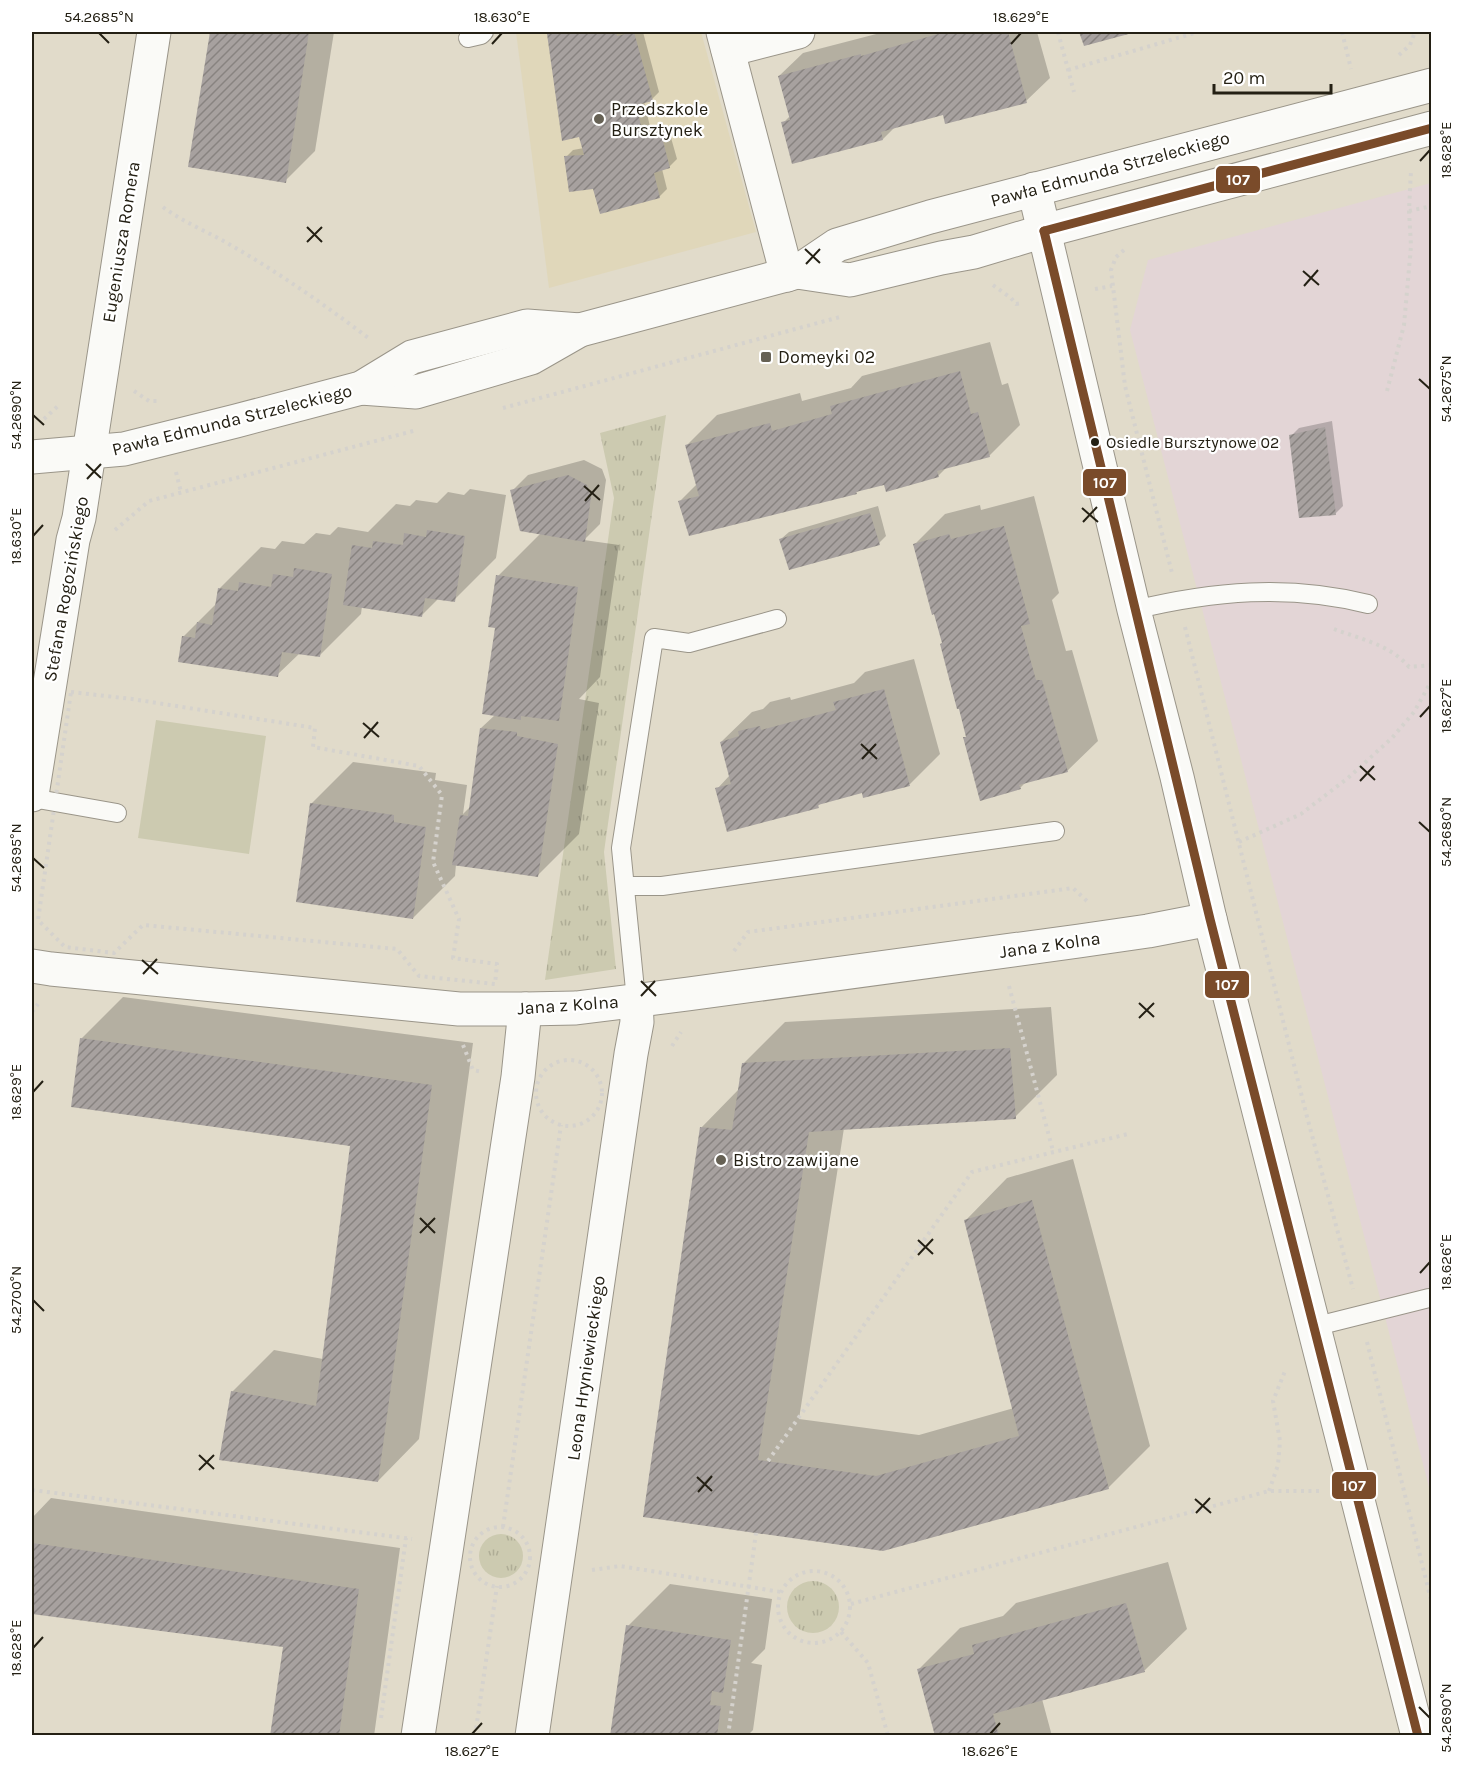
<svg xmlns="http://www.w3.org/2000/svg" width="1463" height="1767" font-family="Karla,sans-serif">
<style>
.commercial{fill:#e3d5d6}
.built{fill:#e0d7ba}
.grass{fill:url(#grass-tufts)}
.garden{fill:#cccab0}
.shadow{fill:#0003}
.building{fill:url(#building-hatch)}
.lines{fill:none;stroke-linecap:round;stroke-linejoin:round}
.service-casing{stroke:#9a9589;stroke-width:20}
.minor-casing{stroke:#9a9589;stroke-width:35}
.path{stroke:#d5d2cd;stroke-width:4;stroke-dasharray:3 4.5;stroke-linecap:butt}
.service{stroke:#fafaf7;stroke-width:18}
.minor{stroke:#fafaf7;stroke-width:33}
.bus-1-casing{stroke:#fff;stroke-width:14}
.bus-1{stroke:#7a4b2a;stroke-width:9}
.ticks{fill:none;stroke:#242014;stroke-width:2}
.poi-dot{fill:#666154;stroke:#fff;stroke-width:2}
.bus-dot{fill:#242014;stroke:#fff;stroke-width:2}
.labels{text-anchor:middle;stroke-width:4.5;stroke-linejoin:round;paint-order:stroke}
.bus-label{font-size:16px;fill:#242014;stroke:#fff;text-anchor:start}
.poi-label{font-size:18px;fill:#242014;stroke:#fff;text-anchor:start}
.street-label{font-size:18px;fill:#242014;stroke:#fff}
.line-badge{stroke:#fff;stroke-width:2}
.badge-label{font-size:16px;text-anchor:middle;font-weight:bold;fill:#fff}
.neatline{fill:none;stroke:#242014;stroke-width:2}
.ticks-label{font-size:15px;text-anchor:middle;fill:#242014}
</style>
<defs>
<pattern id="grass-tufts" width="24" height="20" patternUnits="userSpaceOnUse" patternTransform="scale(1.5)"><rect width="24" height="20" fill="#cccab0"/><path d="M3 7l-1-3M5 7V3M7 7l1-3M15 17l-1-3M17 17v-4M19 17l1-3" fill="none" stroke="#afad96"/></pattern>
<pattern id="building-hatch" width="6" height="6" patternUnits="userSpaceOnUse" patternTransform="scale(1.5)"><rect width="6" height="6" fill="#a7a19f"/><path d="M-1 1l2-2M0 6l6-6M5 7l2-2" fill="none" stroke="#888380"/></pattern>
</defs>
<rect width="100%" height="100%" fill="#e1dbca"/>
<path class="commercial" d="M1431,183V1495L1130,330L1148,260Z"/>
<path class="built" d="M516,32H701L756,232L549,288Z"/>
<g class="grass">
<path d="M666,415L604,852L616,969L545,980L614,498L600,433Z"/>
<circle cx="501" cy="1556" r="22"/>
<circle cx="813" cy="1607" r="26"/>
</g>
<path class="garden" d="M156,720L266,736L249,854L138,838Z"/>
<g class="shadow">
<path d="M211,32H334L315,151L285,181L190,166Z"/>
<path d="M552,32H643L659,92L652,99L644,101L651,131L668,127L677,159L669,167L662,169L667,189L659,197L594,187L566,157L573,150L584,148L548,35Z"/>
<path d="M884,32L883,33L890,32H1037L1050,78L1026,101L944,114L895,127L883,139L783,123L790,116L779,76L803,53Z"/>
<path d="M1081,32H1133L1085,45Z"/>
<path d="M990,342L1002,385L1008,383L1020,425L989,456L947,467L938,476L885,483L860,489L856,493L680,501L697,484L686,446L717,415L800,393L802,401L851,388L862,376Z"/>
<path d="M1332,421L1343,506L1335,514L1291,436L1299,428Z"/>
<path d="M584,460L602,469L606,480L600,524L584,540L619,545L600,677L579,699L599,703L579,834L538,875L456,864L455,876L413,918L311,804L353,762L436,773L435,780L467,785L463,814L471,806L481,728L495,715L498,576L541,533L512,491L528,475Z"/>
<path d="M470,489L506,495L496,558L454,600L439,598L422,615L362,606L361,614L319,656L300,653L277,675L183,637L217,603L219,589L261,547L275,549L282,541L304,544L316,533L330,535L338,527L368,532L396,504L410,506L416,500L437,503L448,492L464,495Z"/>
<path d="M1034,496L1059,593L1052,600L1066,651L1072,650L1098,741L1067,771L1027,781L1020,788L965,738L968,735L915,544L945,514L980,505L981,510Z"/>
<path d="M878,506L886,536L879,543L781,539L789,532Z"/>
<path d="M914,659L940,754L910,784L864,796L863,792L822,802L818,806L717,789L730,775L721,742L752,712L763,709L770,702L790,697L791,700L854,683L865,672Z"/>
<path d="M123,997L473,1043L419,1439L378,1481L232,1392L274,1350L323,1359L352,1145L81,1039Z"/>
<path d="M1051,1007L1057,1075L1015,1117L844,1128L799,1419L919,1435L1014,1408L966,1220L1007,1178L1073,1159L1150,1446L1108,1488L645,1516L701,1128L739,1089L743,1064L785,1022Z"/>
<path d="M51,1498L400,1548L374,1736H272L285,1646L32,1612V1518Z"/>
<path d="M1168,1562L1187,1629L1145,1670L1042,1699L1052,1736H933L936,1733L918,1670L960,1628L1003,1616L1016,1603Z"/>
<path d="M670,1584L772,1599L765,1649L751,1663L762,1665L753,1730L747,1736H612L628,1626Z"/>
</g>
<g class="building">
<path d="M210,32H309L286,183L188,167Z"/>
<path d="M551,32H616L617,36L634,32L653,101L636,105L644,138L661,133L670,168L654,173L660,198L600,214L593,189L569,192L564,156L584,155L579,137L562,141L547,34H551Z"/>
<path d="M945,32H1008L1027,103L945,124L943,115L881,132L883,140L792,164L781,122L790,120L778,76L861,54V56Z"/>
<path d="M1079,32H1136L1084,46Z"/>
<path d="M960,371L971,414L978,412L990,457L937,471L939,477L886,492L884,485L856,492L857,494L689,536L678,501L699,496L685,445L770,423L772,431L832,414L830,406Z"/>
<path d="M1325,427L1336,515L1299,518L1289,435Z"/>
<path d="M568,475L587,485L591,497L585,542L520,531L510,490Z"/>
<path d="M870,513L880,545L789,570L779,539Z"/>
<path d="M1004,526L1030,624L1021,626L1036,680H1042L1068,772L1019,785L1021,789L980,801L963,737H966L959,709H957L940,644L942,643L934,614L932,615L913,544L949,534L951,539Z"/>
<path d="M427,530L465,536L455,602L425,598L422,617L343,605L352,545L372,548L373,541L403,545L404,533L426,537Z"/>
<path d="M294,568L332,574L320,657L282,652L278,677L178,662L182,636L195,638L197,622L212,625L218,588L238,591L239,582L271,587L273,574L293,577Z"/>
<path d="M496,575L578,587L559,721L521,716V720L482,714L495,628L488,627Z"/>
<path d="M884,689L910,786L863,798L862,793L818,805L819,808L727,832L715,788L731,784L720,742L739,736L738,731L760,726L761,730L836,710L833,702Z"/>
<path d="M480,728L517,732V736L558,744L538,877L452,865L460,815L468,816Z"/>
<path d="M310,803L394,815V822L426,827L413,919L296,902Z"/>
<path d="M80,1038L432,1085L378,1482L219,1460L231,1391L316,1406L350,1146L71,1107Z"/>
<path d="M1010,1048L1016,1119L809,1132L758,1460L876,1476L1019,1436L964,1220L1032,1200L1109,1489L883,1551L643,1517L700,1127L732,1130L742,1063Z"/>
<path d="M32,1543L359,1589L339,1736H270L283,1647L32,1614Z"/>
<path d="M1126,1603L1145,1672L993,1714L999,1736H935L917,1669L974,1654L972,1645Z"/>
<path d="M626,1625L731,1640L723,1693L712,1691L710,1705L721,1706L717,1736H610Z"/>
</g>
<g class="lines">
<g class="service-casing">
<g id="service">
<path d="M468,38L481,35L484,32"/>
<path d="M1134,610C1213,591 1288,584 1368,604"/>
<path d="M32,798L117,813"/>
<path d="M626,886H662L1055,831"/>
<path d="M636,1000L621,848L654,638L689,643L777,619"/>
<path d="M1313,1327L1429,1298"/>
</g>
</g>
<g class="minor-casing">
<g id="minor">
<path d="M723,32L787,275"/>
<path d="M728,50L798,32"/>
<path d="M1034,189L1134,610L1177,777L1210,919L1418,1736"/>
<path d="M797,272L850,280L941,258L974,252L1044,231L1432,128"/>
<path d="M361,388L416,392L531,358L580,330L797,272L837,245L930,217L1432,85"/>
<path d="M32,457L124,449L236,421L361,388L412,357L527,326L580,330"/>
<path d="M32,795L73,540L79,518L154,32"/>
<path d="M32,966L51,969L459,1009H525L576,1008L688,994L1079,941L1148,931L1210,919"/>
<path d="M418,1736L518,1077L525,1009"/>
<path d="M532,1736L631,1054L637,1022L636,1000"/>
</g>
</g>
<g class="path">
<path d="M1058,32L1074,92"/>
<path d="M1342,32L1351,69"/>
<path d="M1399,55L1410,45L1415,32"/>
<path d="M1068,70L1198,32"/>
<path d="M163,207C183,222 206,231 227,243C278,272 325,305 371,340"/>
<path d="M1409,211L1432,206"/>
<path d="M1124,250L1116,257L1111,270L1125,386L1172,573"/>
<path d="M993,285L1011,298L1016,304L1023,303"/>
<path d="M1095,289L1112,286"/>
<path d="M134,391L149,401H157"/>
<path d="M1387,391L1404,325L1411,246L1409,211L1411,170"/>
<path d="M503,408L840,317"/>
<path d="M44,419L58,406"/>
<path d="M176,472L181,492"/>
<path d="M115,530L149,501L417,430"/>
<path d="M1185,627L1306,1113L1353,1289"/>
<path d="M1334,629C1360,639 1391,645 1409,667L1432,665"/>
<path d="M71,692L132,699L315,728L313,747L419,766L442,795L433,862L459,919L453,958L497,964L495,984L419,976L397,949L143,925L114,953L65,947L38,920Z"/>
<path d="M1239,842L1301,814L1348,778L1392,738L1414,712L1432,680"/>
<path d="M734,951L748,932L1073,888L1088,902"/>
<path d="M1009,986L1053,1151"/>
<path d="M32,1012L38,1004"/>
<path d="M463,1045L473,1070L483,1072"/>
<path d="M672,1046L681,1032"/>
<circle cx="569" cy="1093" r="33"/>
<path d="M1367,1342L1432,1604"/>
<path d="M768,1461L972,1172L1128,1134"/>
<path d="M32,1490L412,1539"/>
<path d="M1269,1491L1278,1465L1280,1441L1273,1401L1285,1371"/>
<path d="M503,1527L561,1125"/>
<circle cx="500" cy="1557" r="30"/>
<path d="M592,1570L620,1566L781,1592"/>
<circle cx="814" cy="1607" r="36"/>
<path d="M851,1604L1269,1491H1319"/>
<path d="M841,1632L868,1663L888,1736"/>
<path d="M381,1718L406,1538"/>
<path d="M475,1736L497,1586"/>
<path d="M728,1736L756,1533"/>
</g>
<use href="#service" class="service"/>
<use href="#minor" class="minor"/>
<g class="bus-1-casing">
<g id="bus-1">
<path d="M1044,231L1210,919L1418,1736"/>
<path d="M1044,231L1432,128"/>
</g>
</g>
<use href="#bus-1" class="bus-1"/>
</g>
<path class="ticks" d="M99,33L109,43M492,44L502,33M1011,44L1021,33M1420,161L1430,150M307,227L322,242M307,242L322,227M805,249L820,263M806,264L820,249M1303,271L1319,285M1304,286L1318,270M1419,379L1430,389M33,415L44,425M86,464L101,478M87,479L101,464M584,486L600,500M585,501L599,485M1082,508L1098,522M1083,522L1097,507M33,536L43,525M1420,717L1430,706M363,723L379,737M364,738L378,722M861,744L877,759M862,759L876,744M1360,766L1375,780M1360,781L1374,766M1419,822L1430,832M33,858L44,868M142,960L158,974M143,974L157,959M641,981L656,996M641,996L655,981M1139,1003L1154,1017M1139,1018L1154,1003M33,1092L43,1081M420,1218L435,1233M420,1233L435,1218M918,1240L933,1254M918,1255L933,1239M1420,1273L1430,1262M33,1300L44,1311M199,1455L214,1469M199,1470L214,1455M697,1477L712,1491M698,1492L712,1476M1195,1499L1211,1513M1196,1513L1210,1498M33,1648L43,1637M1419,1707L1430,1718M472,1734L482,1723M990,1734L1000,1723"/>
<g class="poi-dot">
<circle cx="599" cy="119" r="6"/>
<rect x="760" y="351" width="12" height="12" rx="3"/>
<circle cx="721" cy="1160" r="6"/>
</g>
<circle class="bus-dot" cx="1095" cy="442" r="5"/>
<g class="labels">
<g class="bus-label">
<text x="1106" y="448">Osiedle Bursztynowe 02</text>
</g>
<g class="poi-label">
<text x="611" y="115">Przedszkole<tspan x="611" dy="21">Bursztynek</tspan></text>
<text x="778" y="363">Domeyki 02</text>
<text x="733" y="1166">Bistro zawijane</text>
</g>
<g class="street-label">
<text transform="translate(1110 169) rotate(-15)" y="6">Pawła Edmunda Strzeleckiego</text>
<text transform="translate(121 242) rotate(-81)" y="6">Eugeniusza Romera</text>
<text transform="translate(232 420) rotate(-14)" y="6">Pawła Edmunda Strzeleckiego</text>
<text transform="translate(66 589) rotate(-80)" y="6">Stefana Rogozińskiego</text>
<text transform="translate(1050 945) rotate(-8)" y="6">Jana z Kolna</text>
<text transform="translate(568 1005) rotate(-4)" y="6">Jana z Kolna</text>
<text transform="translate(586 1368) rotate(-82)" y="6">Leona Hryniewieckiego</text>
</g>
</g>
<g class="line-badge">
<rect x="1215" y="165" width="46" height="29" rx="6" fill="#7a4b2a"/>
<rect x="1082" y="468" width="45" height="29" rx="6" fill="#7a4b2a"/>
<rect x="1204" y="970" width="46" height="29" rx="6" fill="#7a4b2a"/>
<rect x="1331" y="1471" width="46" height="29" rx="6" fill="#7a4b2a"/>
</g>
<g class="badge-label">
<text x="1238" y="185">107</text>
<text x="1105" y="488">107</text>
<text x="1227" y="990">107</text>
<text x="1354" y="1491">107</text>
</g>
<rect width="1463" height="1767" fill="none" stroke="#ffffff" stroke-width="66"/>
<path d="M1214 84v9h117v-9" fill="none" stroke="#242014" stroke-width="3"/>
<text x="1223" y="84" font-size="18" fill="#242014" stroke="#ffffff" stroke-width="4.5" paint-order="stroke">20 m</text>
<rect x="33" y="33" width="1397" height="1701" class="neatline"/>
<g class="ticks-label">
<text x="99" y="22">54.2685°N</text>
<text x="502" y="22">18.630°E</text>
<text x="1021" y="22">18.629°E</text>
<text transform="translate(1446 150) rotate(-90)" y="5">18.628°E</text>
<text transform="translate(1446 389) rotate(-90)" y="5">54.2675°N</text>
<text transform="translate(16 415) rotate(-90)" y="5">54.2690°N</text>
<text transform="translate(16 536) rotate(-90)" y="5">18.630°E</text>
<text transform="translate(1446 706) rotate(-90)" y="5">18.627°E</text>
<text transform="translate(1446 832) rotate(-90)" y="5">54.2680°N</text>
<text transform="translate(16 858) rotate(-90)" y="5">54.2695°N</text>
<text transform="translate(16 1092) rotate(-90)" y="5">18.629°E</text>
<text transform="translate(1446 1262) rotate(-90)" y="5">18.626°E</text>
<text transform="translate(16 1300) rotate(-90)" y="5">54.2700°N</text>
<text transform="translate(16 1648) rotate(-90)" y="5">18.628°E</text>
<text transform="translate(1446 1718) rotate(-90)" y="5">54.2690°N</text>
<text x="472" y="1756">18.627°E</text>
<text x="990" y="1756">18.626°E</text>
</g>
</svg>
